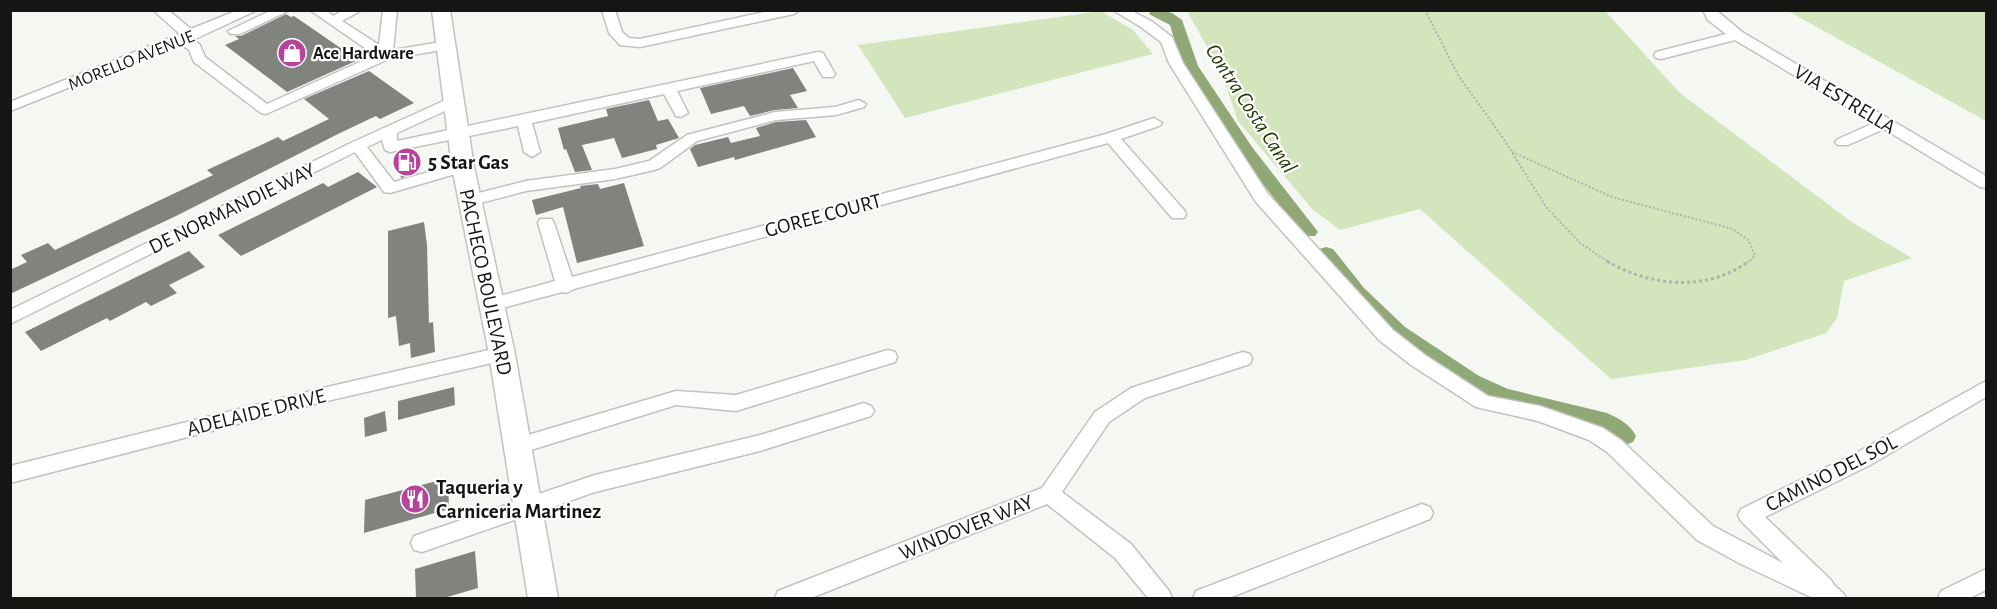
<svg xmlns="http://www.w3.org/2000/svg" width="1997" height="609" font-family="'Alegreya Sans',sans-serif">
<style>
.green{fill:#d2e5bc}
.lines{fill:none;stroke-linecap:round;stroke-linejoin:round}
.canal{fill:#90a776;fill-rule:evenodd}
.building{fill:#81837f}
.minor-casing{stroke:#c1c3bf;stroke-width:3}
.major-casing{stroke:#c1c3bf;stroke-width:3}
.path-far1{stroke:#b0b3af;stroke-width:2;stroke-dasharray:2 2;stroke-linecap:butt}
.path{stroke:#b0b3af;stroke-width:3;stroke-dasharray:3 3;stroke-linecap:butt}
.minor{fill:#fff;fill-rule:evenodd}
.major{fill:#fff;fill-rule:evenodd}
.labels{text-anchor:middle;stroke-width:4.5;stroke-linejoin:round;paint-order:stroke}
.far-poi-label{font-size:18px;font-weight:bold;fill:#151614;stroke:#fff;text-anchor:start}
.far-street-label{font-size:18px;fill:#151614;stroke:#fff}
.street-label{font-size:21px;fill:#151614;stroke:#fff}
.poi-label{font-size:21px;font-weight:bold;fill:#151614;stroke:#fff;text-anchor:start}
.water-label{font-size:22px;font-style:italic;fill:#233700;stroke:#fff}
</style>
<rect width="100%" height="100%" fill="#f4f7f2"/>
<g class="green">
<path d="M1101,11L1133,30L1153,54L905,118L858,45Z"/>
<path d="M1187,11H1605L1680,93L1853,223L1912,258L1844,281L1837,318L1826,333L1746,360L1611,379L1420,209L1340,230L1312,209L1238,121L1221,72Z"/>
<path d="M1788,11H1986V121Z"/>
</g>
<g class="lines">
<g class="canal">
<path d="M1161,10L1172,13L1182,20L1198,66L1252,147L1315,228L1318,232L1315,236H1303L1240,154L1182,66L1170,25L1149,14L1151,11Z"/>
<path d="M1326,247L1333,249L1364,288L1405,327L1479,376L1508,389L1607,413C1618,418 1630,424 1636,436L1633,442L1625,445C1613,441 1606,430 1594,426C1563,415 1528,413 1497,402C1432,378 1353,312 1317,253L1319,249Z"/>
</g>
</g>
<g class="building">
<path d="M286,14L291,17L294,16L358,60L287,92L225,45L239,39L235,36H241Z"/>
<path d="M793,68L807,91L790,95L798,108L775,110L750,116L744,106L711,114L700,88Z"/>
<path d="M369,71L414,103L380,119L376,116L340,133L176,216L10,294V270L27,262L21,255L48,243L55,250L213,175L207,170L278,137L283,141L329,119L304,99Z"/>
<path d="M649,100L658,121L668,119L679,138L656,145L657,149L622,158L614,138L582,145L592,170L575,172L566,149L564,150L558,128L608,116L606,109Z"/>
<path d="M806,120L816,137L735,160L734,157L698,167L690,149L695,145L728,137L731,143L760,136L756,128L776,122Z"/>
<path d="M414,149L418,173L401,178L397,153Z"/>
<path d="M358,172L377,187L241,256L218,235L323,183L328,187Z"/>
<path d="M624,183L644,246L577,263L563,207L536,215L532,200L581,188L580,186L598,184L600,189Z"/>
<path d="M424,222L427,245L429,323L433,322L435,352L411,358L410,343L399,346L396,316L388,318V231Z"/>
<path d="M189,251L205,267L169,285L177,293L151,306L146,302L110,321L107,318L41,351L25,332Z"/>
<path d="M454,387L455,405L398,420V401Z"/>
<path d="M385,411L387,431L365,437L364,418Z"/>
<path d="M448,478L449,509L364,533L365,500Z"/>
<path d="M475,551L478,588L444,598H416L415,569Z"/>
</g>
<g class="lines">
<g class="minor-casing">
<g id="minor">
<path d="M153,10H168L191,29L238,10H257L193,40L200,45L205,57L267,104L375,55L310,10H326L333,16L344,10H362L342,21L379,45L383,10H397L393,50L447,41L454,45L447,49L389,59L266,114L261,113L194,62L189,50L180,43L10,111V102L180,34Z"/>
<path d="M272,10H290L240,34H230L228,31Z"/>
<path d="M602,10H615L622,32L629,38L640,39L773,10H800L794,14L640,47L620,45L609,33Z"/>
<path d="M1113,10H1130L1151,21L1172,37L1183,63L1268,194L1393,330L1425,355L1488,396L1540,406L1603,428L1621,440L1713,526L1783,563L1741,521L1738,515L1741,509L1856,453L1986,381V397L1870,465L1765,517L1831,580C1835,589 1842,589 1846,598H1813L1739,563L1697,540L1607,452L1589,440L1538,421L1476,407L1411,365L1379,340L1256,202L1169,63L1161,42L1141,27Z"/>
<path d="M1703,10H1716L1742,32L1986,176V188L1980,187L1884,129L1848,145H1838L1835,142L1838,139L1874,123L1735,40L1661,59L1656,58L1654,55L1656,52L1726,34L1708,20Z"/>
<path d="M818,52L823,53L835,74L833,77H823L814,61L677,91L688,113L681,117L676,116L664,94L532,123L540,152L532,157L524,152L518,126L390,152L385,150L382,140L367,147L394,182L463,162L471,167L469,170L390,193L384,192L355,152L10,324V310L353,142L450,98H460L462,101L460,104L397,133V141Z"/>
<path d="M859,100L866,104L864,107L836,115L776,120L697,141L660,168L654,170L615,179L526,191L469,206L463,205L461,201L463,197L526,181L615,169L649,161L687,135L775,112L835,107Z"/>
<path d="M1154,118L1162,123L1159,126L1121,139L1184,210L1186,214L1184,218H1172L1108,143L574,289L566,293L562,292L491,311L485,310L482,305L485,300L555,281L538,223L540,219H552L554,223L572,277L1106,134Z"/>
<path d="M502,347L509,349L511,354L509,359L327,401L10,483V466L327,387Z"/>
<path d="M888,350L895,352L897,357L895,362L736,411L676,405L518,454L511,452L508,446L511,440L518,438L676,391L736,395Z"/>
<path d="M1243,352L1250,354L1252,359L1250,364L1145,398L1109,422L1062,492L1131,544L1169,591L1172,598H1148L1115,558L1047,504L811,598H775L778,591L1042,488L1095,412L1131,388Z"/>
<path d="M864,403L871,406L874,411L871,416L760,451L595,492L422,552L414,550L411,543L414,536L595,475L760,435Z"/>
<path d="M1422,504L1430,507L1433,513L1430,519L1229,598H1193L1196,591Z"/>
<path d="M1986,569V590L1970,598H1938L1941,591Z"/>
</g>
</g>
<g class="major-casing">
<path id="major" d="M432,10H450L474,167L515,354L558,598H528L489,354L452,167Z"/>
</g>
<g class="path-far1">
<path d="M1425,10L1458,75L1503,138L1546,207L1580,243L1610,263"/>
<path d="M1512,152L1612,197L1733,229L1749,241L1755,256L1747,263"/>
</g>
<path class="path" d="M1607,261C1650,287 1708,292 1749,261"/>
<use href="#minor" class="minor"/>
<use href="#major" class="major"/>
</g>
<defs>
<g id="shop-disc" transform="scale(1.5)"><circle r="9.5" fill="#b7439c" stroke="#fff"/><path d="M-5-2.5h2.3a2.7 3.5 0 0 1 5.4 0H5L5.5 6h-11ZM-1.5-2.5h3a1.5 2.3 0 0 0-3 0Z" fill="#fff"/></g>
<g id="fuel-disc" transform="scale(1.5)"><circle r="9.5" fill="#b7439c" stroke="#fff"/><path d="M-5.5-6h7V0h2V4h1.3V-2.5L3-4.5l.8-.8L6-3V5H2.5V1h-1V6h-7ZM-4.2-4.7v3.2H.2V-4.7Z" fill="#fff"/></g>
<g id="restaurant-disc" transform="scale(1.5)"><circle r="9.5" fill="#b7439c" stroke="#fff"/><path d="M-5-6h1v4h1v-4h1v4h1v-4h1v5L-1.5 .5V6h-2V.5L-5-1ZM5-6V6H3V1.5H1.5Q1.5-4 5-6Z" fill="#fff"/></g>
</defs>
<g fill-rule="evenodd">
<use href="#shop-disc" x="292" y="53"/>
<use href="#fuel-disc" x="407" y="162"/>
<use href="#restaurant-disc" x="415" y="499"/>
</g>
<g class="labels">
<g class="far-poi-label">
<text x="313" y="59">Ace Hardware</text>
</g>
<g class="far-street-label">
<text transform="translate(131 60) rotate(-22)" y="6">MORELLO AVENUE</text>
</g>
<g class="street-label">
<text transform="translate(1845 99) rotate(31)" y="7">VIA ESTRELLA</text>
<text transform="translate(232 208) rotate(-26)" y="7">DE NORMANDIE WAY</text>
<text transform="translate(823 215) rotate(-15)" y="7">GOREE COURT</text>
<text transform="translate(486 282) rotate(78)" y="7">PACHECO BOULEVARD</text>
<text transform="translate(256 412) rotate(-14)" y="7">ADELAIDE DRIVE</text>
<text transform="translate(1831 473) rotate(-27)" y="7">CAMINO DEL SOL</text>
<text transform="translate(966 527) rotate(-22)" y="7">WINDOVER WAY</text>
</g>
<g class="poi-label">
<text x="428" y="169">5 Star Gas</text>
<text x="436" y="494">Taqueria y<tspan x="436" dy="24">Carniceria Martinez</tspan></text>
</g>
<g class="water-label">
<text transform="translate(1252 108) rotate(57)" y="8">Contra Costa Canal</text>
</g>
</g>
<rect width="1997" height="609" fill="none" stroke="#151614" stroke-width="24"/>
</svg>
